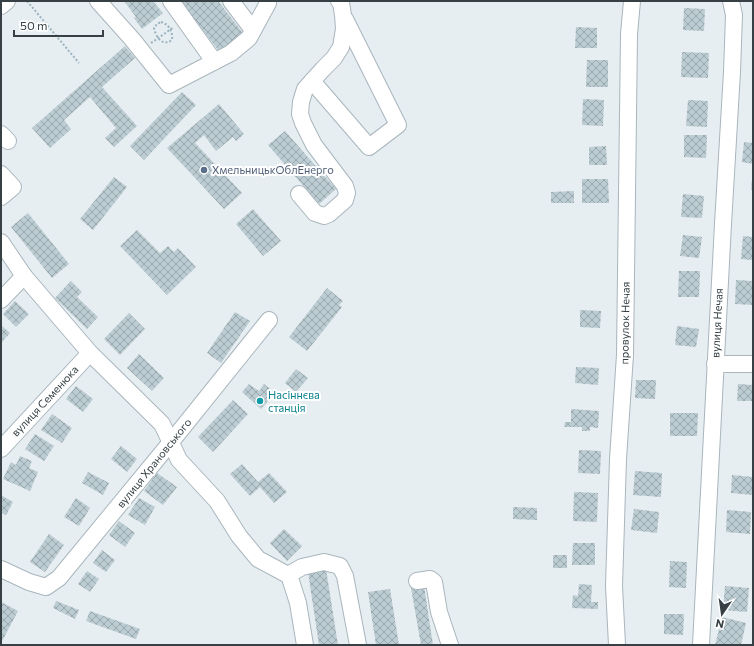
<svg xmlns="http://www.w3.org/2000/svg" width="754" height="646" font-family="Commissioner,sans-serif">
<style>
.building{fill:url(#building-cross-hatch)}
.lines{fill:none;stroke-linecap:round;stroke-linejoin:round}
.minor-casing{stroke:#a9b6bd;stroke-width:18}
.path{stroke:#9bb2be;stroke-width:2;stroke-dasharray:2 2;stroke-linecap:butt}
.minor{stroke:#fff;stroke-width:16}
.service-dot{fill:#5c6f8a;stroke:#fff;stroke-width:1.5}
.culture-dot{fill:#0f9aa8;stroke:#fff;stroke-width:1.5}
.labels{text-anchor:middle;stroke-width:4;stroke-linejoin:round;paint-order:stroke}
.service-label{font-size:11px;fill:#4e5e75;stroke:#fff;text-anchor:start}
.street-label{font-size:11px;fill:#364045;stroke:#fff}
.culture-label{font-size:11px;fill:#0d838f;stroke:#fff;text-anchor:start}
</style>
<defs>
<pattern id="building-cross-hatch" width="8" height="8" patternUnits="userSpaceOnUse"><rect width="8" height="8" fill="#bcccd3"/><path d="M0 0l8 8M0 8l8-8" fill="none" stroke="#9aa7ad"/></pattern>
</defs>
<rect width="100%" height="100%" fill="#e6eef2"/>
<g class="building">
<path d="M124,1H153L163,13L142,29L134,18L136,17Z"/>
<path d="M180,1H218L246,37L222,55L198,24L196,26Z"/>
<path d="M684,8L705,9L704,31L683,30Z"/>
<path d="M576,27L597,28V48H575Z"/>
<path d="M125,46L135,58L102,87L137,126L114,147L105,138L116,128L90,97L64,120L71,129L50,148L32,128Z"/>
<path d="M682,52L709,53L708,78L681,77Z"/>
<path d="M587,60H608V87H586Z"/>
<path d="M182,92L196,105L144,160L130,146Z"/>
<path d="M583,99L604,100L603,126L582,125Z"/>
<path d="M688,100L708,101L707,127L686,126Z"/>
<path d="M219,104L244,134L236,141L233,137L216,151L204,135L195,143L242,193L224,209L167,148Z"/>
<path d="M285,131L336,189L319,204L268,145Z"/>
<path d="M684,135H707L706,158L684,157Z"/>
<path d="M744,142L753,143V164L742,162Z"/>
<path d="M606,146L607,165H589V147Z"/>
<path d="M114,177L127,187L93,230L80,219Z"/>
<path d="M582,179H608L609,203H582Z"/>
<path d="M752,179H753V190H751Z"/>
<path d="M574,191V203H551V192Z"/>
<path d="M683,194L704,196L702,218L681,217Z"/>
<path d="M253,209L281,241L263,256L236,224Z"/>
<path d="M28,213L69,264L52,278L11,227Z"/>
<path d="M137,230L160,253L168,246L174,252L178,248L196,267L167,295L120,246Z"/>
<path d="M683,235L702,237L699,258L680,256Z"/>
<path d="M743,236L753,237V260L741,259Z"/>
<path d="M679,271H700L699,297H678Z"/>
<path d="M736,280L753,281V305L735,304Z"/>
<path d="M71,281L82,292L77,297L98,317L87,329L55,298Z"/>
<path d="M327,288L343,301L339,305L342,307L307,351L289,337Z"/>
<path d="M15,301L29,314L16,327L3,314Z"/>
<path d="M580,310L601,311L600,328L580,327Z"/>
<path d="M235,312L250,321L221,363L207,353Z"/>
<path d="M129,313L145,329L120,355L104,339Z"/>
<path d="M1,325L10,333L1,343Z"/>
<path d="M677,326L699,329L696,347L675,345Z"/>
<path d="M139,354L164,378L152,391L127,368Z"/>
<path d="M576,367L599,368L598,385L575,383Z"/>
<path d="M296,369L308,378L296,392L285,383Z"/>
<path d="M636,380H656L655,399L635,398Z"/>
<path d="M249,384L259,391L264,384L275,393L261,409L242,392Z"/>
<path d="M738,384L753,385V401H737Z"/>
<path d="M76,386L93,399L83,412L66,399Z"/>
<path d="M233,400L248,414L213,452L198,437Z"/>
<path d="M571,409L599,411L598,428L590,427V431H582V427H564L565,422H571Z"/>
<path d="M670,413H698L697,436H670Z"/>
<path d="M52,414L72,428L62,443L41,430Z"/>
<path d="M35,434L54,446L44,461L25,449Z"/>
<path d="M121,446L137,459L127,472L111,459Z"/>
<path d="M579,450L601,451L600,474L578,473Z"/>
<path d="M20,456L32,461L29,468L38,472L30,491L3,479L11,462L16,465Z"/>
<path d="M242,464L258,482L269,473L287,492L274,503L260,487L250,496L230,474Z"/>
<path d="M635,471L662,473L661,497L633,495Z"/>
<path d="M88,472L109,483L103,495L82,483Z"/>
<path d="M157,473L177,487L163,505L144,491Z"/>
<path d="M732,475L753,477V495L731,493Z"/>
<path d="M574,492L598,493L597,522L573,521Z"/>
<path d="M1,495L13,502L6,515L1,513Z"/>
<path d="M76,498L90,508L79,526L64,517Z"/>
<path d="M139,498L155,507L145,525L128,515Z"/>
<path d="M513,507L537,508V520L513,519Z"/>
<path d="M634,509L659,512L657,533L631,530Z"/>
<path d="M727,510L751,512L750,534L726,532Z"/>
<path d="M119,521L135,533L125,547L109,535Z"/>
<path d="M284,529L302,546L287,561L270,543Z"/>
<path d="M49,534L64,545L45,572L30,562Z"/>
<path d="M573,543H595V565H572Z"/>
<path d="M102,550L115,560L106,572L93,563Z"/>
<rect x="553" y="555" width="14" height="13"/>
<path d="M670,561L687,562L686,588L669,587Z"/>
<path d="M326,569L338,645H319L308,572Z"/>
<path d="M87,571L99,579L90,592L78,584Z"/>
<path d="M579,584L592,585L591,602H598V609L572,608L573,595L578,596Z"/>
<path d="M424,586L433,645H421L411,588Z"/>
<path d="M725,586L749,588L747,612L723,610Z"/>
<path d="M390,589L399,645H376L368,592Z"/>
<path d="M56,601L79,610L75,619L53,608Z"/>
<path d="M1,602L18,611L1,643Z"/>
<path d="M90,611L140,629L136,639L86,621Z"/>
<path d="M664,614H684L683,635L664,634Z"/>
<path d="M722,617L746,623L741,645H715Z"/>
</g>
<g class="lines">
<g class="minor-casing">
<g id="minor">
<path d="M98,1L132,39L169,85L231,53L249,38L268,3V1"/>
<path d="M171,1L211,57L213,62"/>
<path d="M231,1L253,30"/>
<path d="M1,6L7,1"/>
<path d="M312,81L369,147L398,125L345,19"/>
<path d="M1,134L8,141"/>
<path d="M1,174L13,187L1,197"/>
<path d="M299,194L315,213L324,216L329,214L345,200L347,193L345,186L314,145L303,123L300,114L301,102L305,89L323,69L334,58L341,47L344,29L343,15L341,3L339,1"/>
<path d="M1,242L24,276L90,353L162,424L179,460L217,501L239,536L258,559L288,575L290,578L298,603L305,645"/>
<path d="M1,300L24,276"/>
<path d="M715,364H753"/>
<path d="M1,449L90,353"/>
<path d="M1,569L29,582L46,587L59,578L171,442L269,320"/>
<path d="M288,575L302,567L324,562L340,566L345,576L358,645"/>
<path d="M417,581L430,579L434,582L439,612L450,645"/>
<path d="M617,645L614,586L618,459L625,355L629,34L632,1"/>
<path d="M701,645L723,224L732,72L734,15L731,1"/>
</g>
</g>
<g class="path">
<path d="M27,1L79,63"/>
<path d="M161,22C169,24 173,32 172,40C162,47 156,37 154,28L157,24Z"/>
<path d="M151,43L174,27"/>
</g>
<use href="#minor" class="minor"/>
</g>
<circle class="service-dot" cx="204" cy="170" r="4"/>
<circle class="culture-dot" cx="260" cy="401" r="4"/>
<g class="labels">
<g class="service-label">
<text x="212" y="174">ХмельницькОблЕнерго</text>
</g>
<g class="street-label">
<text transform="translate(625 323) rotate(-89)" y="4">провулок Нечая</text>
<text transform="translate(717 323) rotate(-87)" y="4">вулиця Нечая</text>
<text transform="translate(45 401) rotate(-47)" y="4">вулиця Семенюка</text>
<text transform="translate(154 463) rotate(-51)" y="4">вулиця Храновського</text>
</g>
<g class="culture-label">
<text x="268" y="399">Насіннєва<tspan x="268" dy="13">станція</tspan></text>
</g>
</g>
<rect width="754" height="646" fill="none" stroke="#364045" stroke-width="4"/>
<g transform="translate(722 614) rotate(193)" stroke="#ffffff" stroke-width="3" paint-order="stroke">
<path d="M0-3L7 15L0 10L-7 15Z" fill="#364045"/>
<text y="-6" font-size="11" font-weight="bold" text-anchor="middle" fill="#364045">N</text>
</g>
<path d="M14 30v6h89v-6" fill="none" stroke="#364045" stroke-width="2"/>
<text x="20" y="30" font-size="12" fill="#364045" stroke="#ffffff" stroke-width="3" paint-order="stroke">50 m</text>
</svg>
